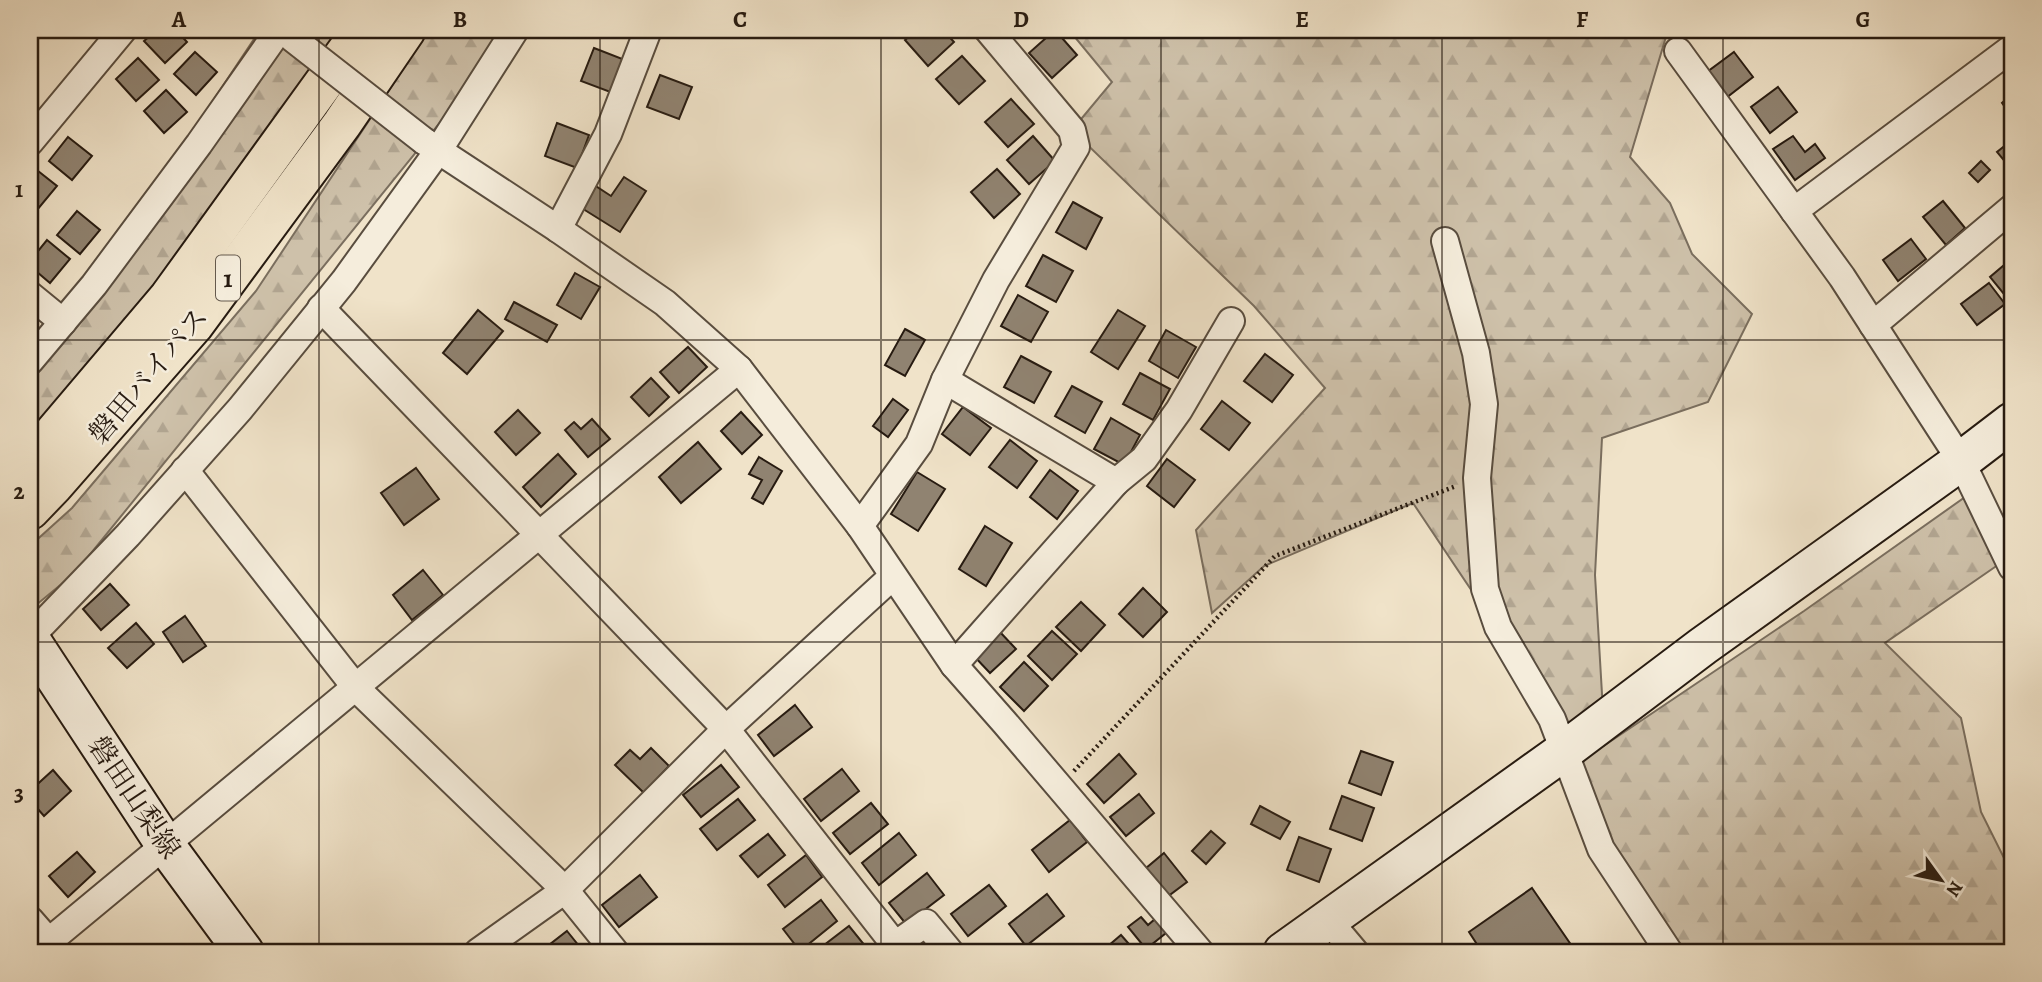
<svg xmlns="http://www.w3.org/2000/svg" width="2042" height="982" font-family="Alegreya,'Noto Serif JP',serif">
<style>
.forest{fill:url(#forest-firs);stroke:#7a6e5e;stroke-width:2}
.building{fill:#908371;stroke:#271b11;stroke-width:2}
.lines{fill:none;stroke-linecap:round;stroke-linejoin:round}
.street-casing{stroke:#594d3f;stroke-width:30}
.secondary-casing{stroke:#271b11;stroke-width:42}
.highway-casing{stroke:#271b11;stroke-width:42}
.path{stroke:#271b11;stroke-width:4.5;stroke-dasharray:2 3.5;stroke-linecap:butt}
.street{stroke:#f5eddc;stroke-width:26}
.secondary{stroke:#f5eddc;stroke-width:38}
.highway{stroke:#f0e3c9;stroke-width:38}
.street-bridge-casing{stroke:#594d3f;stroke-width:30;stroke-linecap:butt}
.street-bridge{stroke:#f5eddc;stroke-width:26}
.grid{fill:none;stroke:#271b11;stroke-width:2;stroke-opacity:0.55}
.labels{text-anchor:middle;stroke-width:5;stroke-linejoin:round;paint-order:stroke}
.shield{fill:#f5eddc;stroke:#655a4e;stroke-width:2}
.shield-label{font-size:26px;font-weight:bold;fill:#271b11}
.street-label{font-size:28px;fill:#271b11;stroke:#f5eddc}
.neatline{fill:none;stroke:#271b11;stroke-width:2.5}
.grid-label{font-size:23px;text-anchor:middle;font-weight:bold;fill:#271b11}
</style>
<defs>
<pattern id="forest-firs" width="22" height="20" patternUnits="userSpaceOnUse" patternTransform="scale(1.75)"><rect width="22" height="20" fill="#cec1aa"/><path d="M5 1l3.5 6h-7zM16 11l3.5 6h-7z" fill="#b1a591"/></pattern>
</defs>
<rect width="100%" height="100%" fill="#f0e3c9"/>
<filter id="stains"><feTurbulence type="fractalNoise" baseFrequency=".00286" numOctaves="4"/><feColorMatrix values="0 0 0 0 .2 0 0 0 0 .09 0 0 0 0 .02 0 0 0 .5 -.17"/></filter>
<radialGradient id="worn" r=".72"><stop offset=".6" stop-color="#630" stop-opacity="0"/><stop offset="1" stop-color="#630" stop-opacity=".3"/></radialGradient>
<g class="forest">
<path d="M260,30H342L30,457V359L79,302Z"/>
<path d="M429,30H503L464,93L75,573L30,610V546L72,508L256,291Z"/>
<path d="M1069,30H1668L1630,157L1670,203L1692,254L1752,314L1708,402L1602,438L1595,575L1605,745L1804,611L1975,490L2008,558L1885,643L1961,718L1981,812L2012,874V952H1670L1514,654L1413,503L1264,566L1212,613L1196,530L1325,388L1254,306L1072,130L1112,82Z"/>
</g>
<g class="building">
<path d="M157,30H176L187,42L165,63L144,41Z"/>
<path d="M608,30H636L632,39Z"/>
<path d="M917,30H943L954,42L928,66L905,40Z"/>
<path d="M1004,30H1024L1013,39Z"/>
<path d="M1055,30L1077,55L1052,78L1029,53Z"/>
<path d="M594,48L625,60L613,93L581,81Z"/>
<path d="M195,52L217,72L196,95L174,74Z"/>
<path d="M1734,52L1753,77L1726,98L1707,72Z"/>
<path d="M962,56L985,81L959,104L936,79Z"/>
<path d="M138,58L159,80L136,101L116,79Z"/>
<path d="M660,75L692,87L679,119L647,107Z"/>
<path d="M1778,87L1797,112L1770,133L1751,107Z"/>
<path d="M166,90L187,112L164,133L144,111Z"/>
<path d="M2012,94V117L2002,103Z"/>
<path d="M1011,99L1034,124L1008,147L985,122Z"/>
<path d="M557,123L589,135L577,168L545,156Z"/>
<path d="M1033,136L1055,161L1029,184L1007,160Z"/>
<path d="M1793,136L1805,152L1815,144L1825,158L1795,180L1773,149Z"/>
<path d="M68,137L92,156L72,180L49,161Z"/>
<path d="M2012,140V170L1997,152Z"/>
<path d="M1981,161L1990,170L1978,182L1969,173Z"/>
<path d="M33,167L57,186L37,210L30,204V171Z"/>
<path d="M997,169L1020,194L994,218L971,192Z"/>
<path d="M624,177L646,191L620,232L580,207L594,185L611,196Z"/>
<path d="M1943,201L1965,228L1946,245L1923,217Z"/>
<path d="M1073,202L1102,218L1086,249L1056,232Z"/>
<path d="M30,209L37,215L30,223Z"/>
<path d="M77,211L100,230L80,254L57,235Z"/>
<path d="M1911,239L1926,259L1898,281L1883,260Z"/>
<path d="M47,240L70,259L50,283L30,266V261Z"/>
<path d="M1043,255L1073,271L1056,302L1026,286Z"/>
<path d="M2010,260L2012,263V304L1990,277Z"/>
<path d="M575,273L600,287L581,319L557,305Z"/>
<path d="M1989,283L2005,304L1977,325L1961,304Z"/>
<path d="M1018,295L1048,312L1031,342L1001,326Z"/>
<path d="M514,302L557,325L547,342L505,319Z"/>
<path d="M478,310L503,331L467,374L443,353Z"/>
<path d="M1118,310L1145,326L1118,369L1091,352Z"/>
<path d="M905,329L925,340L905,376L885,365Z"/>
<path d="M1166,330L1196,347L1178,378L1149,361Z"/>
<path d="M688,347L707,367L679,393L660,372Z"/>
<path d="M1265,354L1293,375L1272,402L1244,381Z"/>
<path d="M1021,356L1051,372L1034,403L1004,387Z"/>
<path d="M1140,373L1170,389L1153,420L1123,404Z"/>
<path d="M651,378L669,397L649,416L631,397Z"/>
<path d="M1072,386L1102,402L1085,433L1055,416Z"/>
<path d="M893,399L908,410L888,437L873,426Z"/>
<path d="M1222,401L1250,423L1229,450L1201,429Z"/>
<path d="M963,407L991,428L970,455L942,434Z"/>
<path d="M518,410L540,433L516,455L495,432Z"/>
<path d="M741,412L762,435L742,454L721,431Z"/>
<path d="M1111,418L1140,435L1124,465L1094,449Z"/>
<path d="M592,419L610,439L588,457L565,430L574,422L581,429Z"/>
<path d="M1010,440L1037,461L1017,488L989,467Z"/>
<path d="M698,442L721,469L681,503L659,477Z"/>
<path d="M558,454L576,474L541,507L523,487Z"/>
<path d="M759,457L782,471L763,504L752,498L762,480L749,474Z"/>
<path d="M1167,459L1195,480L1174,507L1147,486Z"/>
<path d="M416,468L439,499L404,525L381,493Z"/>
<path d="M1050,470L1078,491L1057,519L1030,497Z"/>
<path d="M917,472L945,489L918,531L891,514Z"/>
<path d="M985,526L1012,543L986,586L959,569Z"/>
<path d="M423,570L443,595L412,620L393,595Z"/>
<path d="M110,584L129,605L101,630L83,609Z"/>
<path d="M1143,588L1167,612L1143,637L1119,614Z"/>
<path d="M1081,602L1105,625L1081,651L1056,627Z"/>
<path d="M185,616L206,646L183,662L163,632Z"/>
<path d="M136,623L154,644L127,668L108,648Z"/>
<path d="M999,631L1016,649L990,673L973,655Z"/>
<path d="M1052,631L1077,654L1052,680L1028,656Z"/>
<path d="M1024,662L1048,686L1024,711L1000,687Z"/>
<path d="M795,705L812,727L774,756L758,735Z"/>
<path d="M651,748L669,766L644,793L615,765L630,750L640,759Z"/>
<path d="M1361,751L1393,762L1381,795L1349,783Z"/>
<path d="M1119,754L1136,774L1104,803L1087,784Z"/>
<path d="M721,765L739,787L701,817L683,795Z"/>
<path d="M842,769L859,791L821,821L804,799Z"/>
<path d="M53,770L71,791L44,816L30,800V791Z"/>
<path d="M1139,794L1154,813L1126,836L1110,817Z"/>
<path d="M1342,796L1374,808L1362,841L1330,829Z"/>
<path d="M738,799L755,820L717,850L700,829Z"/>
<path d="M871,803L888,824L850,854L833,833Z"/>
<path d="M1260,806L1290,822L1280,839L1251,824Z"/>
<path d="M1070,820L1087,842L1049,872L1032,850Z"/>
<path d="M1211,831L1225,843L1206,864L1192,851Z"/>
<path d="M899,833L916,855L879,885L862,863Z"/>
<path d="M768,834L785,855L758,877L740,856Z"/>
<path d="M1299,837L1331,849L1319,882L1287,870Z"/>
<path d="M77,852L95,872L68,897L49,876Z"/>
<path d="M1164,853L1187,882L1167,897L1145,869Z"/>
<path d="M806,855L822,877L785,907L768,885Z"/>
<path d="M927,873L944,895L906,924L889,903Z"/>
<path d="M640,875L657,897L619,927L602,905Z"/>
<path d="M989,885L1006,906L968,936L951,914Z"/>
<path d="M1532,888L1576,952H1482L1469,932Z"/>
<path d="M1047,894L1064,916L1026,946L1009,924Z"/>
<path d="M821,900L837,921L800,951L783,929Z"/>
<path d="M1141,917L1148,925L1155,919L1166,933L1146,949L1128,927Z"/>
<path d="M849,926L866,947L859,952H815Z"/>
<path d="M567,931L583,951L581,952H555L549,945Z"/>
<path d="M1121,935L1136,952H1101Z"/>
</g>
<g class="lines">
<g class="street-casing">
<g id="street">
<path d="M1678,51L1842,277L1961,461L2012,567"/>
<path d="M424,141L558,229L665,303L739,369L860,526L954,665L1116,482L1144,459L1179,410L1231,321"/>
<path d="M30,142L123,30"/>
<path d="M1794,211L2012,48"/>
<path d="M558,229L608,134L648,30"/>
<path d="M1445,241L1476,353L1484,404L1477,478L1485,589L1498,627L1552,719L1601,849L1669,952"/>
<path d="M30,295L63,322"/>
<path d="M321,308L726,729L895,945L926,923L950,952"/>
<path d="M1873,325L2012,208"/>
<path d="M30,361L94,285L199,144L279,30"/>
<path d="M945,380L1116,482"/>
<path d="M185,470L356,688L565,890L615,952"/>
<path d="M860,526L919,444L945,380L996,280L1076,147L1072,130L988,30"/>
<path d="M30,637L128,535L240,409L344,281L438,151L515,30"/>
<path d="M954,665L1005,723L1200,952"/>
<path d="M30,920L58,952"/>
<path d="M1329,921L1355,952"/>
<path d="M36,952L739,369"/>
<path d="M478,952L565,890L726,729L893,576"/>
</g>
</g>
<g class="secondary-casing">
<g id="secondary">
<path d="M30,639L166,846L244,952"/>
<path d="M1283,952L1564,751L1703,646L1961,461L2012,422"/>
</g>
</g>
<g class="highway-casing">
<g id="highway">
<path d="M30,461L169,297L362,30"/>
<path d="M30,510L54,485L194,325L342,124L406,30"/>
</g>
</g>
<path class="path" d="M1074,771L1275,556L1456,486"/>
<use href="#street" class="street"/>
<use href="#secondary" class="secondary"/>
<use href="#highway" class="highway"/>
<g class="street-bridge-casing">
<path id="street-bridge" d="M292,38L424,141"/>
</g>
<use href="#street-bridge" class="street-bridge"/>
</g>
<path class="grid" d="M319,30V952M600,30V952M881,30V952M1161,30V952M1442,30V952M1723,30V952M30,340H2012M30,642H2012"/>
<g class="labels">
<rect class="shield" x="216" y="255.5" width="24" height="45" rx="5"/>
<g class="shield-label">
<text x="228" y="287">1</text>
</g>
<g class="street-label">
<text transform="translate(148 375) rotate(-50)" y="10">磐田バイパス</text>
<text transform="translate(135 797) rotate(56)" y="10">磐田山梨線</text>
</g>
</g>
<rect width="2042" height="982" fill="none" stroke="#f0e3c9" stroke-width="77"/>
<g transform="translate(1941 880) rotate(123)" stroke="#f5eddc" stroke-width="5" paint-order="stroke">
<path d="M0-5L12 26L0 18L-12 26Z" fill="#271b11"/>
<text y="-10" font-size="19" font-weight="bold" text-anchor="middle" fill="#271b11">N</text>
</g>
<rect x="38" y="38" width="1966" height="906" class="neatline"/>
<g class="grid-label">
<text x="179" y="27">A</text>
<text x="460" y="27">B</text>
<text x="740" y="27">C</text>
<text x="1021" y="27">D</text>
<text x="1302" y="27">E</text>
<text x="1582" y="27">F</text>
<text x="1863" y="27">G</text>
<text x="19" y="197">1</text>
<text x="19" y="499">2</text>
<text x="19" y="801">3</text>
</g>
<rect width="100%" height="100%" filter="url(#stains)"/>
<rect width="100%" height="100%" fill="url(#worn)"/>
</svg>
